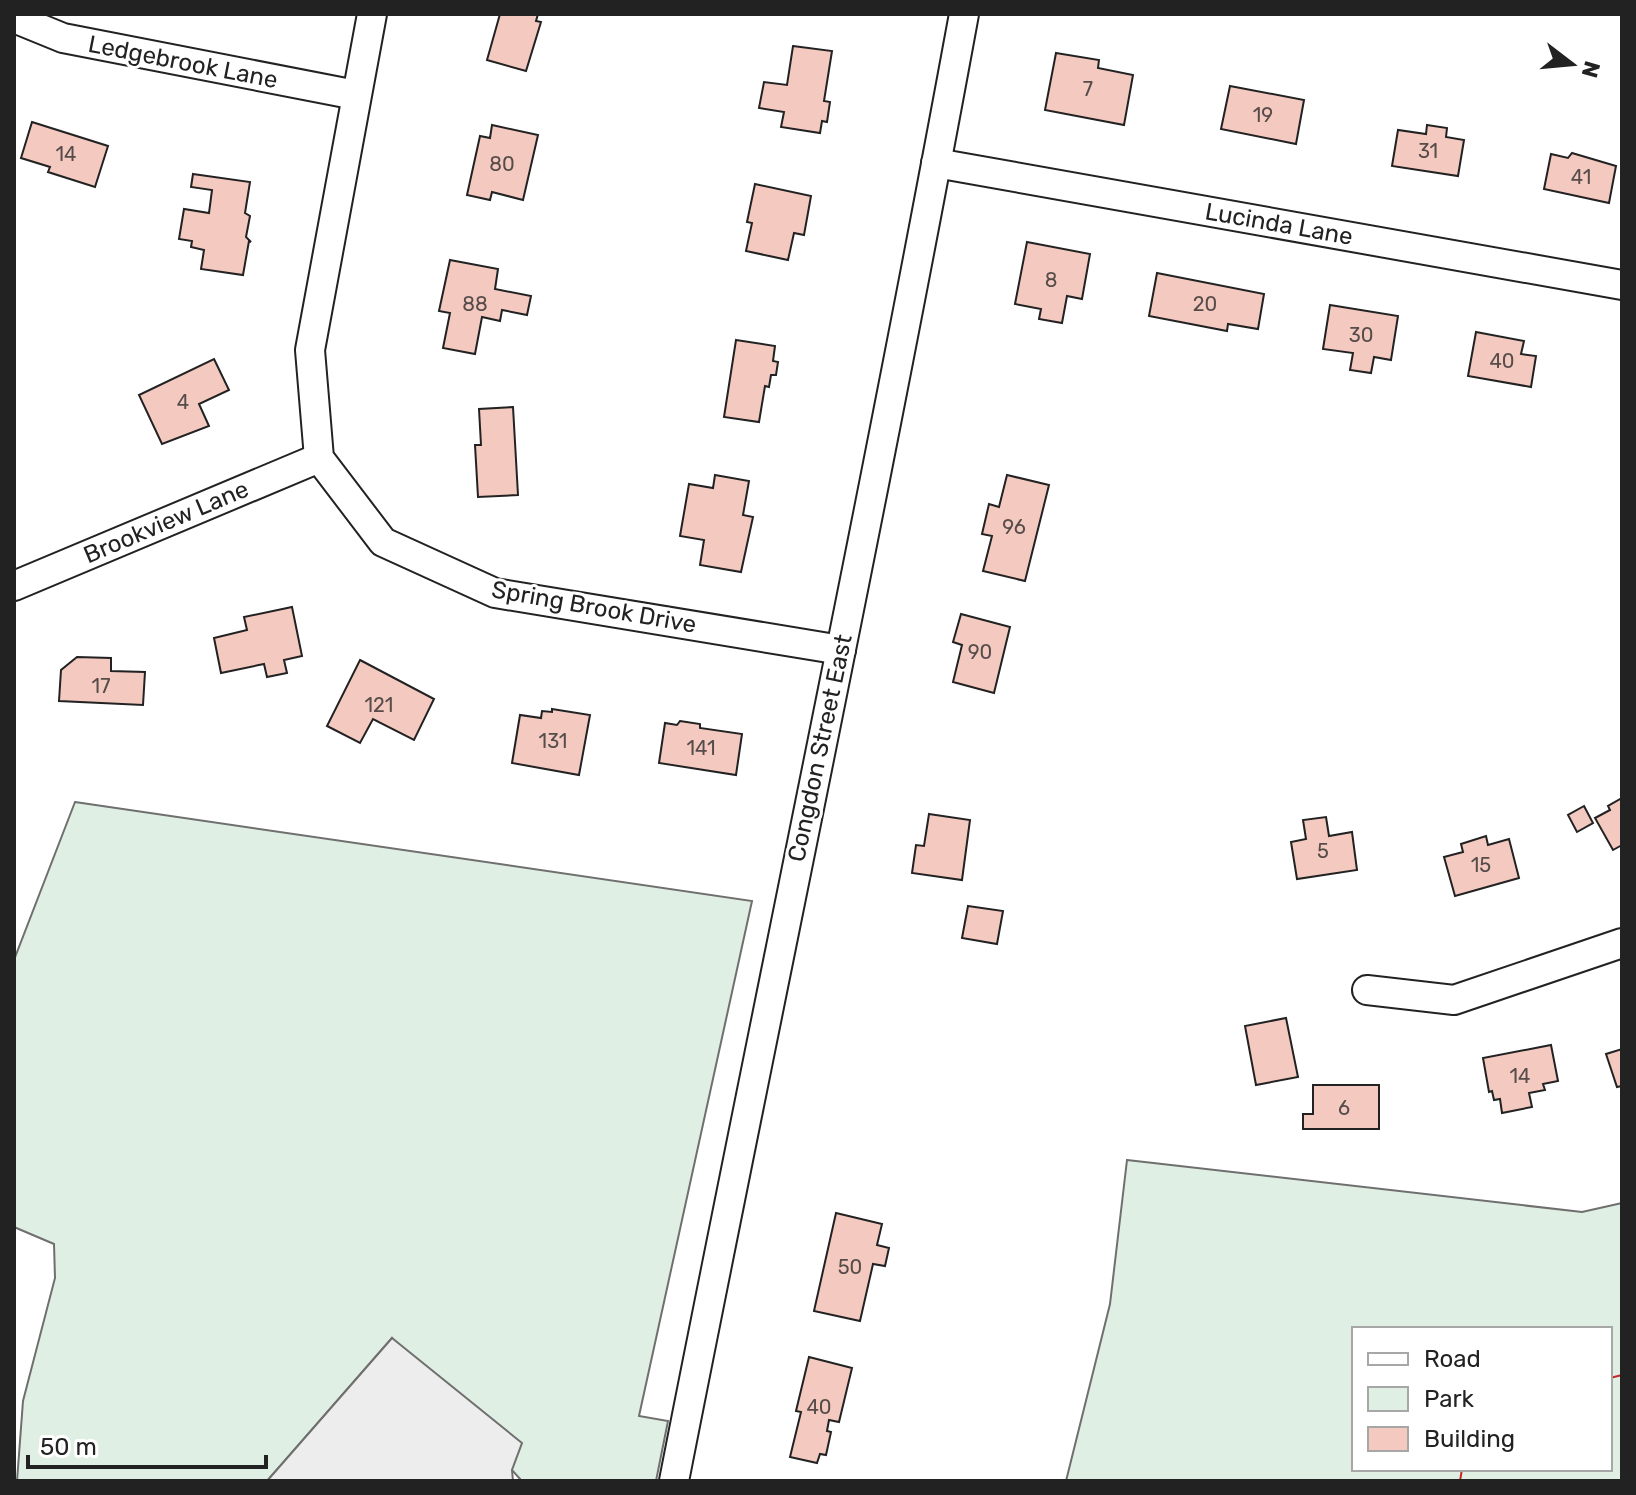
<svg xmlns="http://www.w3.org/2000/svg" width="1636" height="1495" font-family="Rubik,sans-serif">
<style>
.green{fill:#e0efe3;stroke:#6f6f6f;stroke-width:2;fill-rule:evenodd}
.parking{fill:#ededed;stroke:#6f6f6f;stroke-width:2}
.building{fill:#f3c9c0;stroke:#222;stroke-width:2}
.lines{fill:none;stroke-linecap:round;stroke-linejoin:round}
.minor-casing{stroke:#222;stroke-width:32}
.minor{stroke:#fff;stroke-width:28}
.power{stroke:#c62828;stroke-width:2;stroke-dasharray:28 6 4 6;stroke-linecap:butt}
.labels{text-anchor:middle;stroke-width:6;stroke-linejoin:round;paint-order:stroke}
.number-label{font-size:20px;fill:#564c4a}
.street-label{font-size:24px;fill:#222;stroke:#fff}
</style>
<rect width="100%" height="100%" fill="#fff"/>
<g class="green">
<path d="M75,802L752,901L639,1416L668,1421L656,1481L521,1480L392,1338L267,1481H17L23,1401L55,1278L54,1244L14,1227V960Z"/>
<path d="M1127,1160L1582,1212L1622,1203V1481H1066L1110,1304ZM1354,1329H1610V1469H1354Z"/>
</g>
<path class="parking" d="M392,1338L522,1443L512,1470L513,1481H267Z"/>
<g class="building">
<path d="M500,14H538L536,21L541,22L526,71L487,60Z"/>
<path d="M793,46L832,51L824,101L830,102L827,122L822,121L820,133L781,127L784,112L759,108L764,82L787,85Z"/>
<path d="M1056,53L1099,60L1098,68L1133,75L1124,125L1045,110Z"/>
<path d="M1230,86L1304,100L1296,144L1221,129Z"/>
<path d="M32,122L108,146L95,187L48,172L50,167L21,158Z"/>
<path d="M492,125L538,135L523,200L492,192L490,200L467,195L480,136L490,138Z"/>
<path d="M1427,125L1447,128L1446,137L1464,140L1458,176L1392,166L1398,130L1426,134Z"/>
<path d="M1572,153L1616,166L1609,203L1544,189L1551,154L1568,158Z"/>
<path d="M193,174L250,182L245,213L250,216L246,237L251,242L249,241L243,275L201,269L204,250L191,247L192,241L179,239L184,209L209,213L212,190L191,187Z"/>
<path d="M755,184L811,196L804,235L794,233L788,260L746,251L752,223L747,222Z"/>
<path d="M1027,242L1090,254L1082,299L1067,296L1062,323L1039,319L1041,309L1015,304Z"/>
<path d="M450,260L498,269L495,289L531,296L527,315L502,310L500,321L482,317L475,354L443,348L450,313L439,311Z"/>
<path d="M1157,273L1264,294L1258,329L1228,324L1227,331L1149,316Z"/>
<path d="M1330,305L1398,316L1391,360L1374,357L1371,373L1350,370L1353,353L1323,349Z"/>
<path d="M1476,332L1524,341L1521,354L1536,356L1531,387L1468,376Z"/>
<path d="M736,340L775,346L773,361L778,362L776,375H771L769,387L765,386L759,422L724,417Z"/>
<path d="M214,359L229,390L199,404L209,426L162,444L139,395Z"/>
<path d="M513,407L518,495L478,497L475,445H481L479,409Z"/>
<path d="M715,475L749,481L743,515L753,517L741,572L700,565L704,540L680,536L689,484L713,488Z"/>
<path d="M1007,475L1049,485L1025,581L983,571L992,536L982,534L989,504L999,507Z"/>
<path d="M292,607L302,656L284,660L287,673L267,677L264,664L221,673L214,638L247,630L244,617Z"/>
<path d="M961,614L1010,627L994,693L953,682L962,645L953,642Z"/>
<path d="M77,657L111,658V671L145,672L143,705L59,701L61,670Z"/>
<path d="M360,660L434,699L414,740L373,719L360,743L327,726Z"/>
<path d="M552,709L590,715L579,775L512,763L520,715L541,718L542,711L552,712Z"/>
<path d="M680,721L700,724V728L742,734L736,775L659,763L665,723L677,725Z"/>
<path d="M1622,798V845L1613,850L1595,818L1610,810L1608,806Z"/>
<path d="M1584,806L1593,823L1577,832L1568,815Z"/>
<path d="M929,814L970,820L962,880L912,873L916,845L924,846Z"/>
<path d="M1326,817L1329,836L1352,832L1357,870L1297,879L1291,842L1306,839L1303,820Z"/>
<path d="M1486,836L1488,845L1509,839L1519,878L1455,896L1444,857L1463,852L1461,844Z"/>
<path d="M968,906L1003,911L997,944L962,938Z"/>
<path d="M1286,1018L1298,1077L1256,1085L1245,1026Z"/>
<path d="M1551,1045L1558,1081L1543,1084L1545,1090L1529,1093L1532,1107L1502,1113L1500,1099L1494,1100L1492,1091L1489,1092L1483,1058Z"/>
<path d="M1622,1049V1086L1617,1087L1606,1054Z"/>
<path d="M1313,1085H1379V1129H1303V1114H1313Z"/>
<path d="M836,1213L882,1224L877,1245L889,1248L885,1266L873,1264L860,1321L814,1311Z"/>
<path d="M809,1357L852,1368L839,1422L829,1420L827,1431L831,1432L826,1455L820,1454L817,1463L790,1457L801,1412L796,1411Z"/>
</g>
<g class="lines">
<g class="minor-casing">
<g id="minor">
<path d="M372,14L310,350L319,458L383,542L495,593L841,650"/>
<path d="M14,18L63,38L356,95"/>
<path d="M936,163L1622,285"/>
<path d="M14,586L319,458"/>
<path d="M1367,990L1454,1000L1622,943"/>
<path d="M674,1481C770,992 874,504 964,14"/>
</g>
</g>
<use href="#minor" class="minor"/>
<g class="power">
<path d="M1610,1378L1622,1375"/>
<path d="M1460,1481L1462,1469"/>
</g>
</g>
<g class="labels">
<g class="number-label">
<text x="1088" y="96">7</text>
<text x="1263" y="122">19</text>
<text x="1428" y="158">31</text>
<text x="66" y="161">14</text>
<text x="502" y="171">80</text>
<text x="1581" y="184">41</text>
<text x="1051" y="287">8</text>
<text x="475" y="311">88</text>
<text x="1205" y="311">20</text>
<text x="1361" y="342">30</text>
<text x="1502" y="368">40</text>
<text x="183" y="409">4</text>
<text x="1014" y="534">96</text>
<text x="980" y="659">90</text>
<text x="101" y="693">17</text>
<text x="379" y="712">121</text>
<text x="553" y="748">131</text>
<text x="701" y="755">141</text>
<text x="1323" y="858">5</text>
<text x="1481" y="872">15</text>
<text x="1520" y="1083">14</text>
<text x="1344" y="1115">6</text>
<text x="850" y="1274">50</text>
<text x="819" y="1414">40</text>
</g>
<g class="street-label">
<text transform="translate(183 62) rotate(11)" y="8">Ledgebrook Lane</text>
<text transform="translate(1279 224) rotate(10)" y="8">Lucinda Lane</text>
<text transform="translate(166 522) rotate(-23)" y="8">Brookview Lane</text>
<text transform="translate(594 607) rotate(10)" y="8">Spring Brook Drive</text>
<text transform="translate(820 748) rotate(-78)" y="8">Congdon Street East</text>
</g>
</g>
<rect width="1636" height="1495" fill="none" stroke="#222222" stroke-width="32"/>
<rect x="1352" y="1327" width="260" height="144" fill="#ffffff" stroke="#a7a7a7" stroke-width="2"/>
<rect x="1368" y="1353" width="40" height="12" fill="#ffffff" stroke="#a7a7a7" stroke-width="2"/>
<text x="1424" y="1367" font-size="24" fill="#222222">Road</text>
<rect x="1368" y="1387" width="40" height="24" fill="#e0efe3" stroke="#a7a7a7" stroke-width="2"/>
<text x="1424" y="1407" font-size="24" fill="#222222">Park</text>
<rect x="1368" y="1427" width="40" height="24" fill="#f3c9c0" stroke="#a7a7a7" stroke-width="2"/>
<text x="1424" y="1447" font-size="24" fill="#222222">Building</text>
<g transform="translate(1572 64) rotate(106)" stroke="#ffffff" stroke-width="6" paint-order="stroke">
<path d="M0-6L14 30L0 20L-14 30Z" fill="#222222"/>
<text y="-12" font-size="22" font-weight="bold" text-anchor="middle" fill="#222222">N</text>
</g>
<path d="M28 1455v12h238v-12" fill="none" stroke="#222222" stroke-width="4"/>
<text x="40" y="1455" font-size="24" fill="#222222" stroke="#ffffff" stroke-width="6" paint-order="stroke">50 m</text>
</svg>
